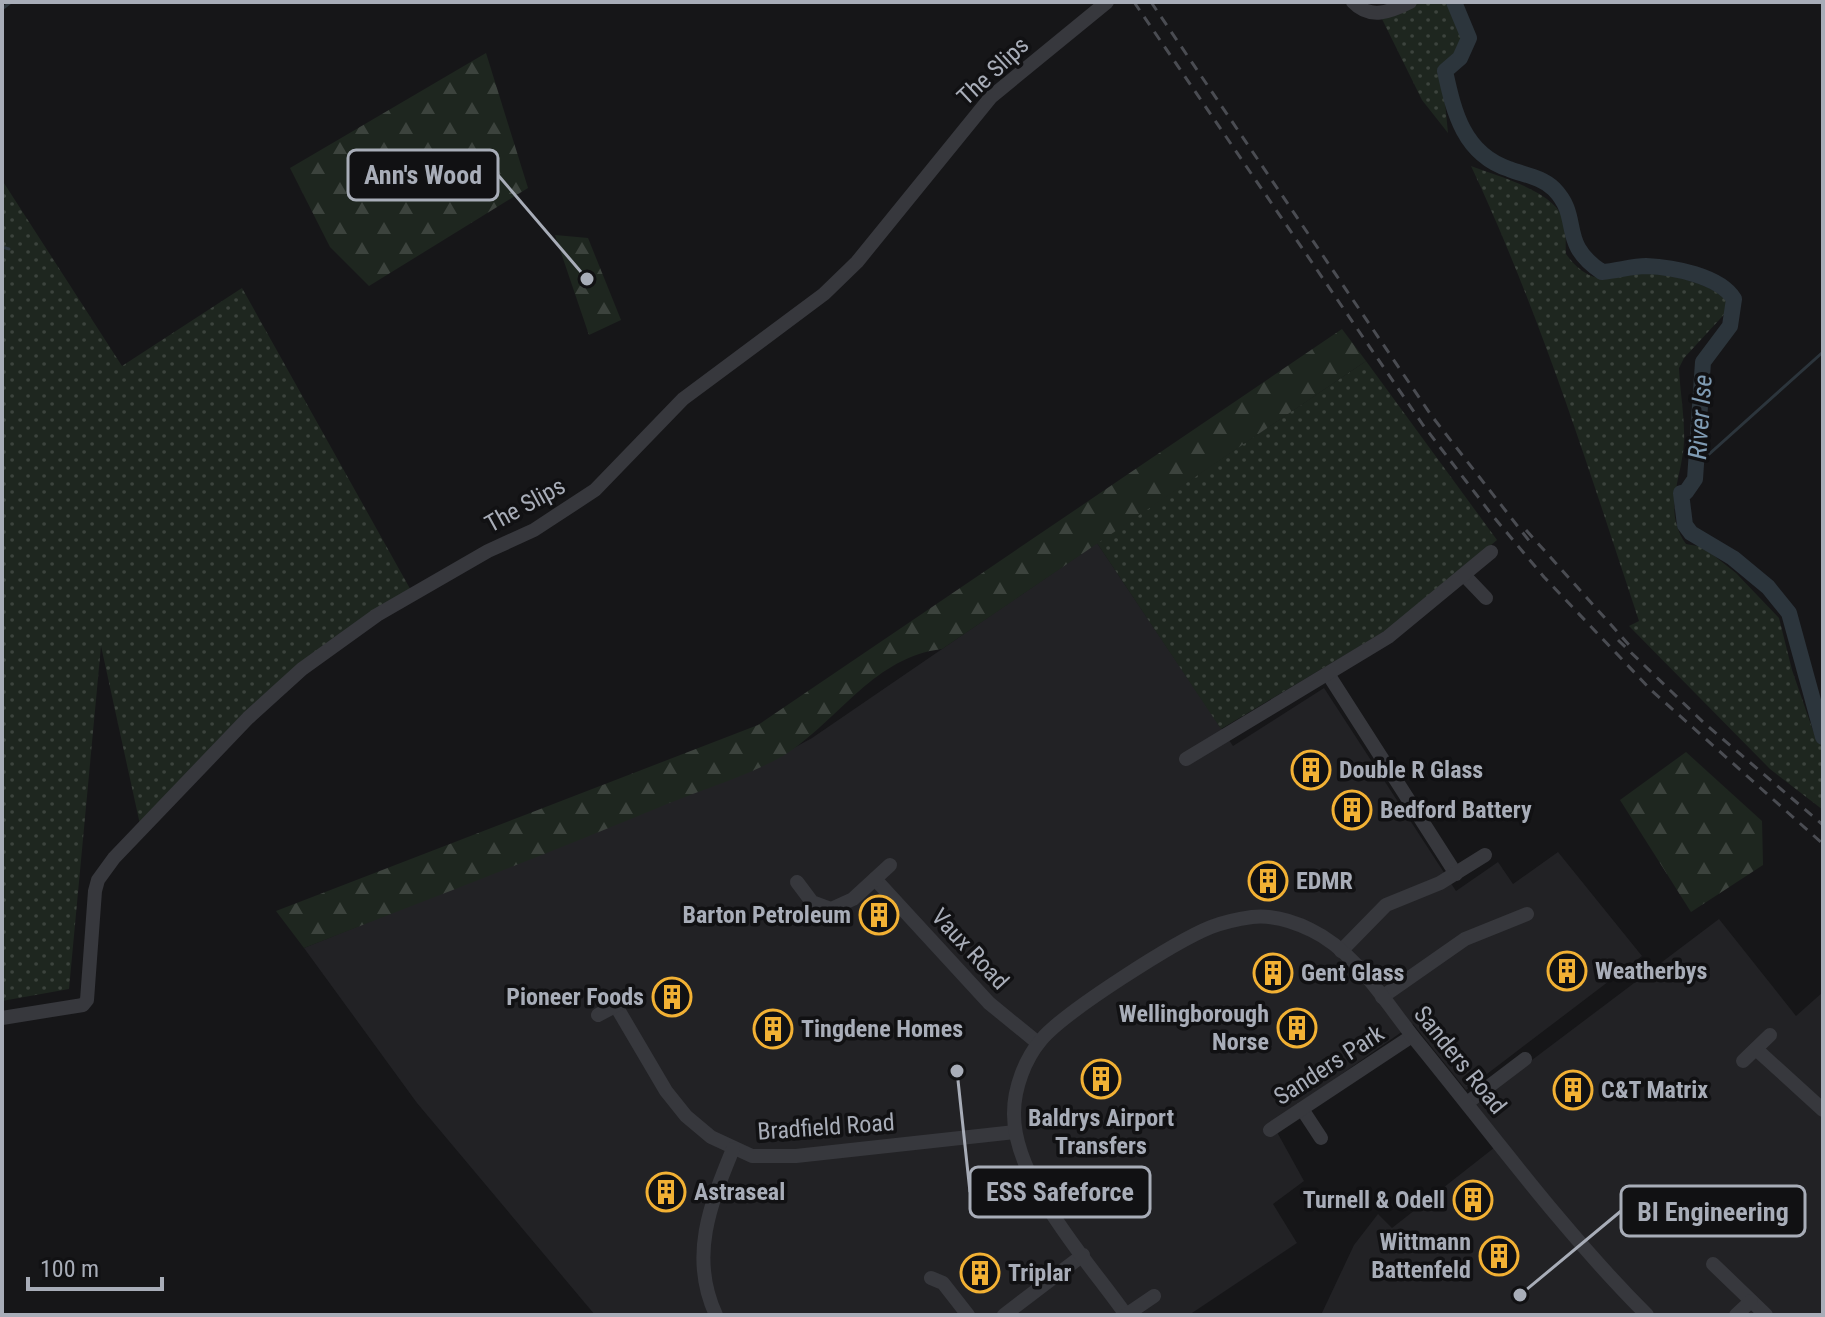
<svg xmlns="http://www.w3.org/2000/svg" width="1825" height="1317" font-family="'Roboto Condensed',sans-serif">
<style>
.built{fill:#222225}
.green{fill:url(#green-dots)}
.forest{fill:url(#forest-firs)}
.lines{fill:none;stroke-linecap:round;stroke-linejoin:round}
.stream{stroke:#2c353c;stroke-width:3}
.river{stroke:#2c353c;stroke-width:16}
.minor{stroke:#37383d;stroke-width:14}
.rail{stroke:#4a4c52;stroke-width:3;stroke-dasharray:10 8;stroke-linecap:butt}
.labels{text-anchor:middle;stroke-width:7;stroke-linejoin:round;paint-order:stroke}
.street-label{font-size:24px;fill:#a8adb8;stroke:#111113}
.poi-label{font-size:24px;font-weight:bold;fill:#a8adb8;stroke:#111113;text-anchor:start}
.water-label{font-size:26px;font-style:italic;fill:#7f9bb3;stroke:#111113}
.leader{fill:none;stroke:#a8adb8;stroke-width:3}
.callout-dot{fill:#a8adb8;stroke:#111113;stroke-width:3}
.callout{fill:#111113;stroke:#a8adb8;stroke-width:3}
.callout-label{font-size:26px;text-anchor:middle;font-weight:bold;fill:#a8adb8}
</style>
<defs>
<pattern id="green-dots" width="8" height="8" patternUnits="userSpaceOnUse" patternTransform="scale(2)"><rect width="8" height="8" fill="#1e261f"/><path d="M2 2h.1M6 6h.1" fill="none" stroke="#3c433d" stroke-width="1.8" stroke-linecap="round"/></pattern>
<pattern id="forest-firs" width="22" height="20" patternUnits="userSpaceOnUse" patternTransform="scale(2)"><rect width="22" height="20" fill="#1e261f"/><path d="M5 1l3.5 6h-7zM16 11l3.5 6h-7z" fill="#3c433d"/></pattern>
</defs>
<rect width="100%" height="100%" fill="#161618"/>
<g class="built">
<path d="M1097,543L1233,746L1324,688L1456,891L1498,862L1513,884L1558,852L1642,956L1466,1090L1413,1024L1272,1123L1304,1181L1273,1204L1297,1243L1189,1315H1141L1131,1304L1117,1315H595L417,1103L304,948L770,761L812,738Z"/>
<path d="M1719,919L1796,1016L1823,992V1315H1321L1354,1245L1378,1214L1392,1228L1504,1140L1475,1103Z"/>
</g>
<g class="green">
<path d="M1421,2H1450L1466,37L1459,56L1442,71L1448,133L1422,100L1382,19Z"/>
<path d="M1471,166C1497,176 1556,191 1564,221C1567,231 1565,243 1566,254C1574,265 1587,278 1602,278C1616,279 1631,272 1646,272C1664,272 1728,288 1731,307L1684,358L1679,368C1680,392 1685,418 1684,442C1682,479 1662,510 1686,544L1703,547L1736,573L1779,618L1792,670L1817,742L1823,740V810L1770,769L1629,626L1639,621C1588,467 1540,313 1471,166Z"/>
<path d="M2,180L122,366L242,288L413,594L302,669L141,829L101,646L69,989L2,1001Z"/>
<path d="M1366,361L1497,540L1400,622L1221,729L1097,543Z"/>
</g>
<g class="forest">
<path d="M486,53L528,188L369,286L330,247L290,168Z"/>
<path d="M555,235L588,238L621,320L589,335Z"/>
<path d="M1342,329L1366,361L942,649C875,657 841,717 789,752C760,772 695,792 660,807C542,856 423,901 304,948L276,911L758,725Z"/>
<path d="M1686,752L1762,821L1763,865L1691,912L1620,800Z"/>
</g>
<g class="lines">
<g class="stream">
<path d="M2,9L11,2"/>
<path d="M2,247L9,249"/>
<path d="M1697,465L1823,352"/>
</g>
<path class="river" d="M1454,2L1469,38L1460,58L1445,71C1454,113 1464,154 1509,169C1524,175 1542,177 1554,189C1583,219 1557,242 1602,272C1617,271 1632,266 1646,266C1673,267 1720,276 1734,299L1730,326L1703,362L1695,479L1686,492L1681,493L1685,525L1691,533L1733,558L1768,587L1789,613L1823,737"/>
<g class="minor">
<path d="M1353,2C1370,20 1390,12 1410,2"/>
<path d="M1464,575L1486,598"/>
<path d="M1328,674L1456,874"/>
<path d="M1186,759L1388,637L1491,552"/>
<path d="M875,879L989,1003L1038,1043"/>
<path d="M797,882L812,902L831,909L853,899L890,865"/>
<path d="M1341,951L1386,905L1440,883L1485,855"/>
<path d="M1382,997L1465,939L1527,914"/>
<path d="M616,1006L666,1091L686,1116L711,1137L752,1156H796L1015,1132"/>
<path d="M598,1015L632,997"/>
<path d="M2,1018L83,1005L87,1000L95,891L98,880L114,858L248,718L302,669L377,615L488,551L534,530L595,490L683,399L824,294L857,262L991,97L1107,2"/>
<path d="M1756,1049L1823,1110"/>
<path d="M1743,1061L1770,1035"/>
<path d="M1467,1103L1525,1059"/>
<path d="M1302,1109L1321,1138"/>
<path d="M1270,1130L1412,1036"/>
<path d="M1713,1264L1766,1315"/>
<path d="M931,1278L943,1283L968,1315"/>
<path d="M716,1315C689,1257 710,1205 733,1149"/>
<path d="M1004,1315L1083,1255"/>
<path d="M1126,1315C1088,1261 1013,1180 1014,1113C1014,1088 1025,1059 1041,1040C1064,1012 1176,941 1211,927C1224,922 1238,919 1252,917C1271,915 1293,921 1311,930C1356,951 1387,1005 1418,1043C1493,1135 1563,1231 1647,1315"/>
<path d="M1126,1315L1154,1296"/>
<path d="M1736,1315L1751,1301"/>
</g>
<g class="rail">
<path d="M1134,2L1423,425L1492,515L1544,577L1652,691L1823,844"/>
<path d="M1151,2L1431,415L1530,542"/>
<path d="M1526,530L1630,646"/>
<path d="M1618,640L1704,723L1823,825"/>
</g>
</g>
<defs>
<g id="building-ring" transform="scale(2)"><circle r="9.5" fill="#111113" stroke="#f2b134" stroke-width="1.5"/><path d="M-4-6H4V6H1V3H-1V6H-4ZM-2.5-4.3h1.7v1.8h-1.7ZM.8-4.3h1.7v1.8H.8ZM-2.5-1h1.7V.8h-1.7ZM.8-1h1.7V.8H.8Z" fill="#f2b134"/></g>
</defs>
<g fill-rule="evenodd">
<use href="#building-ring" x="1311" y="770"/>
<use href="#building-ring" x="1352" y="810"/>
<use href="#building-ring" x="1268" y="881"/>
<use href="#building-ring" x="879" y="915"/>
<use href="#building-ring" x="1567" y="971"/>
<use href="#building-ring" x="1273" y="973"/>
<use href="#building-ring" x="672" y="997"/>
<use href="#building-ring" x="1297" y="1028"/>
<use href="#building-ring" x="773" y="1029"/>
<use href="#building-ring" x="1101" y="1079"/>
<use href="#building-ring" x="1573" y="1090"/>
<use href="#building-ring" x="666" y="1192"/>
<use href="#building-ring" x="1473" y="1200"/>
<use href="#building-ring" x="1499" y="1256"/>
<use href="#building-ring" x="980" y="1273"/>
</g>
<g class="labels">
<g class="street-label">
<text transform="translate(993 71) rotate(-43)" y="8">The Slips</text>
<text transform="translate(525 505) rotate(-29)" y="8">The Slips</text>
<text transform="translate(970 949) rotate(47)" y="8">Vaux Road</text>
<text transform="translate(1460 1060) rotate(51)" y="8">Sanders Road</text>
<text transform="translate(1329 1065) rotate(-33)" y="8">Sanders Park</text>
<text transform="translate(826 1127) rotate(-4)" y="8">Bradfield Road</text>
</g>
<g class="poi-label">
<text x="1339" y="778">Double R Glass</text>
<text x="1380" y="818">Bedford Battery</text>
<text x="1296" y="889">EDMR</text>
<text x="851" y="923" text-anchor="end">Barton Petroleum</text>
<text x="1595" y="979">Weatherbys</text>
<text x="1301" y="981">Gent Glass</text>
<text x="644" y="1005" text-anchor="end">Pioneer Foods</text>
<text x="1269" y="1022" text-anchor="end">Wellingborough<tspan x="1269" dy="28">Norse</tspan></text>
<text x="801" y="1037">Tingdene Homes</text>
<text x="1601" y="1098">C&amp;T Matrix</text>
<text x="1101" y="1126" text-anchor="middle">Baldrys Airport<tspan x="1101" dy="28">Transfers</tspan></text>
<text x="694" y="1200">Astraseal</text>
<text x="1445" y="1208" text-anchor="end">Turnell &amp; Odell</text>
<text x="1471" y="1250" text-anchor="end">Wittmann<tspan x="1471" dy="28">Battenfeld</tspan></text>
<text x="1008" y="1281">Triplar</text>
</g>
<g class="water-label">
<text transform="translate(1700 417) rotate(-86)" y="9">River Ise</text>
</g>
</g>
<path class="leader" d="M587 279L498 175M957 1071L970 1192M1520 1295L1621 1211"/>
<g class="callout-dot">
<circle cx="587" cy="279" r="8"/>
<circle cx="957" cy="1071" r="8"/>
<circle cx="1520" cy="1295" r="8"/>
</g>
<g class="callout">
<rect x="348" y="150" width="150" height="50" rx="8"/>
<rect x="970" y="1167" width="180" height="50" rx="8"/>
<rect x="1621" y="1186" width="184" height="50" rx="8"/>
</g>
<g class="callout-label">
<text x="423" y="184">Ann's Wood</text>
<text x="1060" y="1201">ESS Safeforce</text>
<text x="1713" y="1221">BI Engineering</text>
</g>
<rect width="1825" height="1317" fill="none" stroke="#a8adb8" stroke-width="8"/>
<path d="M28 1277v12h134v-12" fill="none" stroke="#a8adb8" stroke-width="4"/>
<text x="40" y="1277" font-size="24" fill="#a8adb8" stroke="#111113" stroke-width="6" paint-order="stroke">100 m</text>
</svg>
